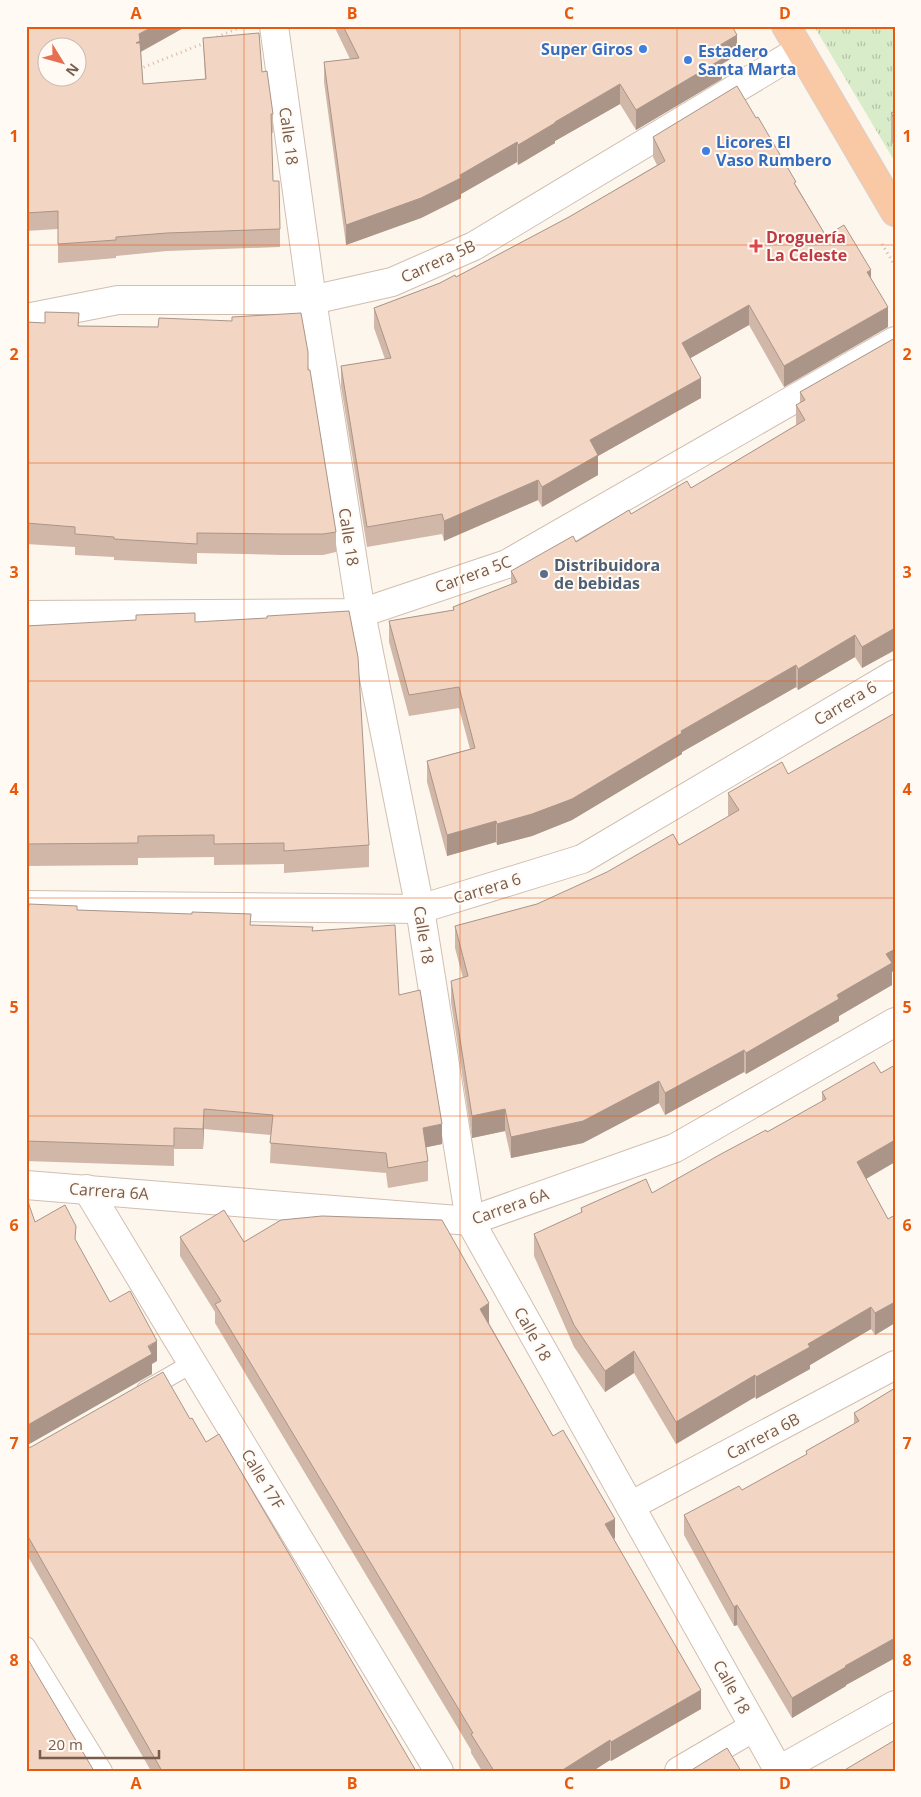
<svg xmlns="http://www.w3.org/2000/svg" width="921" height="1797" font-family="'Open Sans',sans-serif">
<style>
.park{fill:url(#park-tufts)}
.lines{fill:none;stroke-linecap:round;stroke-linejoin:round}
.service-casing{stroke:#d1beb0;stroke-width:20}
.minor-casing{stroke:#d1beb0;stroke-width:30}
.tertiary-casing{stroke:#d1beb0;stroke-width:30}
.trunk-casing{stroke:#dad1cd;stroke-width:30}
.path{stroke:#d9b8a5;stroke-width:3;stroke-dasharray:1 4;stroke-linecap:butt}
.service{stroke:#fff;stroke-width:18}
.minor{stroke:#fff;stroke-width:28}
.tertiary{stroke:#fff;stroke-width:28}
.trunk{stroke:#f9c8a4;stroke-width:28}
.wall{fill:#d1b7a8}
.shaded-wall{fill:#aa9588}
.building{fill:#f3d5c3;stroke:#aa9588;fill-rule:evenodd}
.grid{fill:none;stroke:#e8590c;stroke-width:1;stroke-opacity:0.55}
.shop-dot{fill:#3f7fe0;stroke:#fffaf3;stroke-width:2}
.health-dot{fill:#e0444e;stroke:#fffaf3;stroke-width:2}
.service-dot{fill:#5c6f8a;stroke:#fffaf3;stroke-width:2}
.labels{text-anchor:middle;stroke-width:4;stroke-linejoin:round;paint-order:stroke}
.shop-label{font-size:16px;font-weight:bold;fill:#366cbe;stroke:#fffaf3;text-anchor:start}
.street-label{font-size:16px;fill:#7a5c4d;stroke:#fffaf3}
.health-label{font-size:16px;font-weight:bold;fill:#be3a42;stroke:#fffaf3;text-anchor:start}
.service-label{font-size:16px;font-weight:bold;fill:#4e5e75;stroke:#fffaf3;text-anchor:start}
.neatline{fill:none;stroke:#e8590c;stroke-width:2}
.grid-label{font-size:16px;text-anchor:middle;font-weight:bold;fill:#e8590c}
</style>
<defs>
<pattern id="park-tufts" width="24" height="20" patternUnits="userSpaceOnUse" patternTransform="scale(1.25)"><rect width="24" height="20" fill="#d8ecc9"/><path d="M3 7l-1-3M5 7V3M7 7l1-3M15 17l-1-3M17 17v-4M19 17l1-3" fill="none" stroke="#b4c2a5"/></pattern>
</defs>
<rect width="100%" height="100%" fill="#fdf6ec"/>
<path class="park" d="M814,26H895V162Z"/>
<g class="lines">
<g class="service-casing">
<g id="service">
<path d="M146,1390L193,1363"/>
<path d="M26,1646L103,1771"/>
</g>
</g>
<g class="minor-casing">
<g id="minor">
<path d="M274,26L312,300L361,613L420,909L470,1221L779,1771"/>
<path d="M26,615L361,613L507,564L895,341"/>
<path d="M26,905L420,909L582,859L895,674"/>
<path d="M26,1185L470,1221L675,1148L895,1022"/>
<path d="M87,1189L439,1771"/>
<path d="M630,1506L895,1365"/>
<path d="M779,1770L895,1705"/>
<path d="M679,1771L754,1727"/>
</g>
</g>
<g class="tertiary-casing">
<path id="tertiary" d="M26,318L118,300H312L392,282L474,246L800,50"/>
</g>
<g class="trunk-casing">
<path id="trunk" d="M786,26L895,212"/>
</g>
<g class="path">
<path d="M217,37L239,28"/>
<path d="M139,69L207,42"/>
<path d="M882,244L895,266"/>
</g>
<use href="#service" class="service"/>
<use href="#minor" class="minor"/>
<use href="#tertiary" class="tertiary"/>
<use href="#trunk" class="trunk"/>
</g>
<g class="wall">
<path d="M26,26H187L141,52L143,84L205,79L203,38L262,72L273,114V133H271L273,181L280,229V247L167,251L116,256V258L58,263V229L26,231Z"/>
<path d="M334,26H732L737,55L722,64V79L636,130L620,104L555,141V143L518,165L517,162L461,194V198L421,218L346,245L324,82V62L350,59Z"/>
<path d="M895,111V147L891,141V113Z"/>
<path d="M653,137L796,185L826,236L871,278L888,327L784,387L749,325L690,358L701,398L598,456V475L542,507L538,500L444,541L442,534L367,547L341,386V366L385,359L374,328V308L456,277L569,217L657,165L653,157Z"/>
<path d="M26,322L79,326L308,370L336,532V552L323,555H283L197,553V564L114,560V557L75,555V547L26,544Z"/>
<path d="M895,338V650L862,668L855,657L798,690L796,687L682,752V754L572,820L532,836L497,845L496,842L447,856L427,782V761L470,749L459,708L409,716L389,642V621L453,610V607L511,585V571L576,542L631,514L691,488L796,425V405L800,403V392Z"/>
<path d="M195,622L369,845V867L284,873V864L214,865V857L138,858V865L26,866V626Z"/>
<path d="M728,793L892,972V985L839,1016V1021L746,1074L744,1072L665,1115L659,1103L583,1143L511,1158L505,1131L472,1138L451,1002V981L463,978L455,948V926L537,904L679,845L729,816L728,815Z"/>
<path d="M77,910L313,931L399,995L442,1144L426,1147L428,1161V1181L388,1188L386,1173L270,1163L271,1135L204,1129L203,1149H174V1166L26,1161V912Z"/>
<path d="M881,1073L895,1162L866,1179L888,1219L895,1215V1323L875,1335L871,1329L810,1365V1369L756,1399L755,1397L676,1444L634,1373L605,1392L574,1347L534,1256V1234L581,1213V1208L652,1193L767,1132L822,1102V1092Z"/>
<path d="M180,1237L244,1242L489,1323L553,1436L615,1538L614,1539L701,1709L611,1761L610,1760L593,1771H482L471,1753V1750L215,1323V1312L180,1256Z"/>
<path d="M895,1388V1658L846,1685V1686L792,1718L737,1625L734,1626L684,1535V1515L742,1490L806,1455V1451L854,1424V1413Z"/>
<path d="M190,1419L206,1442L416,1771H151L26,1553V1448Z"/>
</g>
<g class="shaded-wall">
<path d="M154,26H187L140,52L136,43L139,34Z"/>
<path d="M737,35V55L722,64V79L636,130V110L715,48Z"/>
<path d="M620,84V104L555,141V143L518,165V145L555,122Z"/>
<path d="M517,142V162L461,194V198L421,218L346,245V225L460,175Z"/>
<path d="M871,270V290L867,272Z"/>
<path d="M749,305V325L682,363V343Z"/>
<path d="M888,307V327L784,387V366Z"/>
<path d="M701,378V398L598,456V475L542,507V487L590,440Z"/>
<path d="M538,480V500L444,541V521Z"/>
<path d="M895,628V650L862,668V647Z"/>
<path d="M855,635V657L798,690V669Z"/>
<path d="M796,665V687L682,752V754L572,820L532,836L497,845V824L681,731Z"/>
<path d="M496,821V842L447,856V835Z"/>
<path d="M895,949V970L892,972V985L839,1016V1021L746,1074V1053L837,995L886,954Z"/>
<path d="M744,1050V1072L665,1115V1093Z"/>
<path d="M659,1081V1103L583,1143L511,1158V1137Z"/>
<path d="M204,1109V1129L203,1149V1129Z"/>
<path d="M505,1109V1131L472,1138V1116Z"/>
<path d="M442,1124V1144L423,1148V1128Z"/>
<path d="M895,1140V1162L857,1184V1162Z"/>
<path d="M895,1302V1323L875,1335V1313Z"/>
<path d="M489,1303V1323L480,1328V1309Z"/>
<path d="M871,1307V1329L810,1365V1369L756,1399V1377L808,1344Z"/>
<path d="M157,1341V1361L152,1364V1374L26,1446V1426Z"/>
<path d="M634,1351V1373L605,1392V1371Z"/>
<path d="M755,1375V1397L676,1444V1422Z"/>
<path d="M615,1519V1538L605,1544V1524Z"/>
<path d="M737,1605V1625L734,1626V1607Z"/>
<path d="M895,1638V1658L846,1685V1686L792,1718V1698L845,1666Z"/>
<path d="M701,1690V1709L611,1761V1742Z"/>
<path d="M610,1740V1760L593,1771H561Z"/>
</g>
<g class="building">
<path d="M26,26H154L139,34L140,41L136,43H140L143,84L206,79L203,38L259,33L262,72L267,71L273,114H271L273,181H279L280,229L167,233L116,237V240L58,244V211L26,213ZM48,48H78V78H48Z"/>
<path d="M343,26H732L737,35L715,48L722,59L636,110L620,84L555,122V123L518,145L517,142L460,175L461,178L421,198L346,225L324,62L359,58Z"/>
<path d="M737,86L756,118L758,117L779,153L796,182L794,183L826,236L844,225L871,270L867,272L888,307L784,366L749,305L682,343L701,378L590,440L598,455L542,487L538,480L444,521L442,514L367,527L341,366L391,358L374,308L440,283L455,275L456,277L569,217L665,161L653,137Z"/>
<path d="M895,111V119L891,113Z"/>
<path d="M45,312L79,313L78,326L158,327L159,318L232,321V317L301,313L308,352V370H310L336,532L323,534H283L197,533V544L114,539V537L75,534V527L26,523V322L45,323Z"/>
<path d="M895,338V628L862,647L855,635L798,669L796,665L681,731L682,733L572,799L532,814L497,824L496,821L447,835L427,761L475,748L459,687L409,695L389,621L454,610L453,607L517,582L511,571L573,536L576,542L629,510L631,514L687,481L691,488L805,420L796,405L805,400L800,392Z"/>
<path d="M349,611L358,657L369,845L284,851V843L214,844V835L138,836V843L26,844V626L136,620V615L195,613V622L267,618V616Z"/>
<path d="M895,713V949L886,954L892,963L837,995L839,999L746,1053L744,1050L665,1093L659,1081L583,1121L511,1137L505,1109L472,1116L451,981L468,976L455,926L537,904L607,872L673,834L679,845L739,810L728,793L782,762L788,774Z"/>
<path d="M29,904L77,906V910L192,914V912L251,914L250,925L313,927L312,931L395,925L399,995L420,990L442,1124L423,1128L428,1161L388,1168L386,1153L270,1143L273,1115L204,1109L203,1129L174,1128V1146L26,1141V912H28Z"/>
<path d="M874,1062L881,1073L895,1065V1140L857,1162L888,1219L895,1215V1302L875,1313L871,1307L808,1344L810,1347L756,1377L755,1375L676,1422L634,1351L605,1371L574,1325L534,1234L582,1212L581,1208L646,1179L652,1193L721,1154L766,1130L767,1132L826,1099L822,1092Z"/>
<path d="M26,1196L35,1222L65,1205L76,1226L75,1239L110,1302L130,1291L157,1341L148,1346L152,1354L26,1426Z"/>
<path d="M224,1210L244,1242L281,1220L322,1216L442,1220L489,1303L480,1309L553,1436L563,1430L615,1519L605,1524L701,1690L611,1742L610,1740L561,1771H494L471,1734L473,1733L215,1304L221,1301L180,1237Z"/>
<path d="M163,1372L190,1419L192,1418L206,1442L219,1434L416,1771H162L26,1533V1448L31,1447Z"/>
<path d="M895,1388V1638L845,1666L846,1667L792,1698L737,1605L734,1607L684,1515L739,1486L742,1490L807,1454L806,1451L859,1421L854,1413Z"/>
<path d="M26,1656L94,1771H26Z"/>
<path d="M895,1740V1771H843Z"/>
<path d="M727,1748L741,1771H690Z"/>
</g>
<path class="grid" d="M244,26V1771M460,26V1771M677,26V1771M26,245H895M26,463H895M26,681H895M26,898H895M26,1116H895M26,1334H895M26,1552H895"/>
<g class="shop-dot">
<circle cx="643" cy="49" r="5"/>
<circle cx="688" cy="60" r="5"/>
<circle cx="706" cy="151" r="5"/>
</g>
<path class="health-dot" d="M753.5 238.5h5v5h5v5h-5v5h-5v-5h-5v-5h5z"/>
<circle class="service-dot" cx="544" cy="574" r="5"/>
<g class="labels">
<g class="shop-label">
<text x="633" y="55" text-anchor="end">Super Giros</text>
<text x="698" y="57">Estadero<tspan x="698" dy="18">Santa Marta</tspan></text>
<text x="716" y="148">Licores El<tspan x="716" dy="18">Vaso Rumbero</tspan></text>
</g>
<g class="street-label">
<text transform="translate(289 136) rotate(82)" y="6">Calle 18</text>
<text transform="translate(438 261) rotate(-25)" y="6">Carrera 5B</text>
<text transform="translate(349 537) rotate(81)" y="6">Calle 18</text>
<text transform="translate(473 574) rotate(-20)" y="6">Carrera 5C</text>
<text transform="translate(845 703) rotate(-31)" y="6">Carrera 6</text>
<text transform="translate(487 888) rotate(-17)" y="6">Carrera 6</text>
<text transform="translate(424 935) rotate(81)" y="6">Calle 18</text>
<text transform="translate(109 1191) rotate(4)" y="6">Carrera 6A</text>
<text transform="translate(510 1206) rotate(-19)" y="6">Carrera 6A</text>
<text transform="translate(533 1334) rotate(61)" y="6">Calle 18</text>
<text transform="translate(763 1436) rotate(-28)" y="6">Carrera 6B</text>
<text transform="translate(263 1479) rotate(59)" y="6">Calle 17F</text>
<text transform="translate(732 1687) rotate(61)" y="6">Calle 18</text>
</g>
<g class="health-label">
<text x="766" y="243">Droguería<tspan x="766" dy="18">La Celeste</tspan></text>
</g>
<g class="service-label">
<text x="554" y="571">Distribuidora<tspan x="554" dy="18">de bebidas</tspan></text>
</g>
</g>
<rect width="921" height="1797" fill="none" stroke="#fffaf3" stroke-width="55"/>
<g transform="translate(62 62) rotate(127)"><circle r="24" fill="#fffaf3" stroke="#cabbb1"/>
<path d="M0-4L9 19L0 12L-9 19Z" fill="#e76f51"/>
<text y="-8" font-size="14" font-weight="bold" text-anchor="middle" fill="#7a5c4d">N</text>
</g>
<path d="M40 1750v8h119v-8" fill="none" stroke="#7a5c4d" stroke-width="2.5"/>
<text x="48" y="1750" font-size="15" fill="#7a5c4d" stroke="#fffaf3" stroke-width="4" paint-order="stroke">20 m</text>
<rect x="28" y="28" width="866" height="1742" class="neatline"/>
<g class="grid-label">
<text x="136" y="19">A</text>
<text x="352" y="19">B</text>
<text x="569" y="19">C</text>
<text x="785" y="19">D</text>
<text x="14" y="142">1</text>
<text x="907" y="142">1</text>
<text x="14" y="360">2</text>
<text x="907" y="360">2</text>
<text x="14" y="578">3</text>
<text x="907" y="578">3</text>
<text x="14" y="795">4</text>
<text x="907" y="795">4</text>
<text x="14" y="1013">5</text>
<text x="907" y="1013">5</text>
<text x="14" y="1231">6</text>
<text x="907" y="1231">6</text>
<text x="14" y="1449">7</text>
<text x="907" y="1449">7</text>
<text x="14" y="1666">8</text>
<text x="907" y="1666">8</text>
<text x="136" y="1789">A</text>
<text x="352" y="1789">B</text>
<text x="569" y="1789">C</text>
<text x="785" y="1789">D</text>
</g>
</svg>
